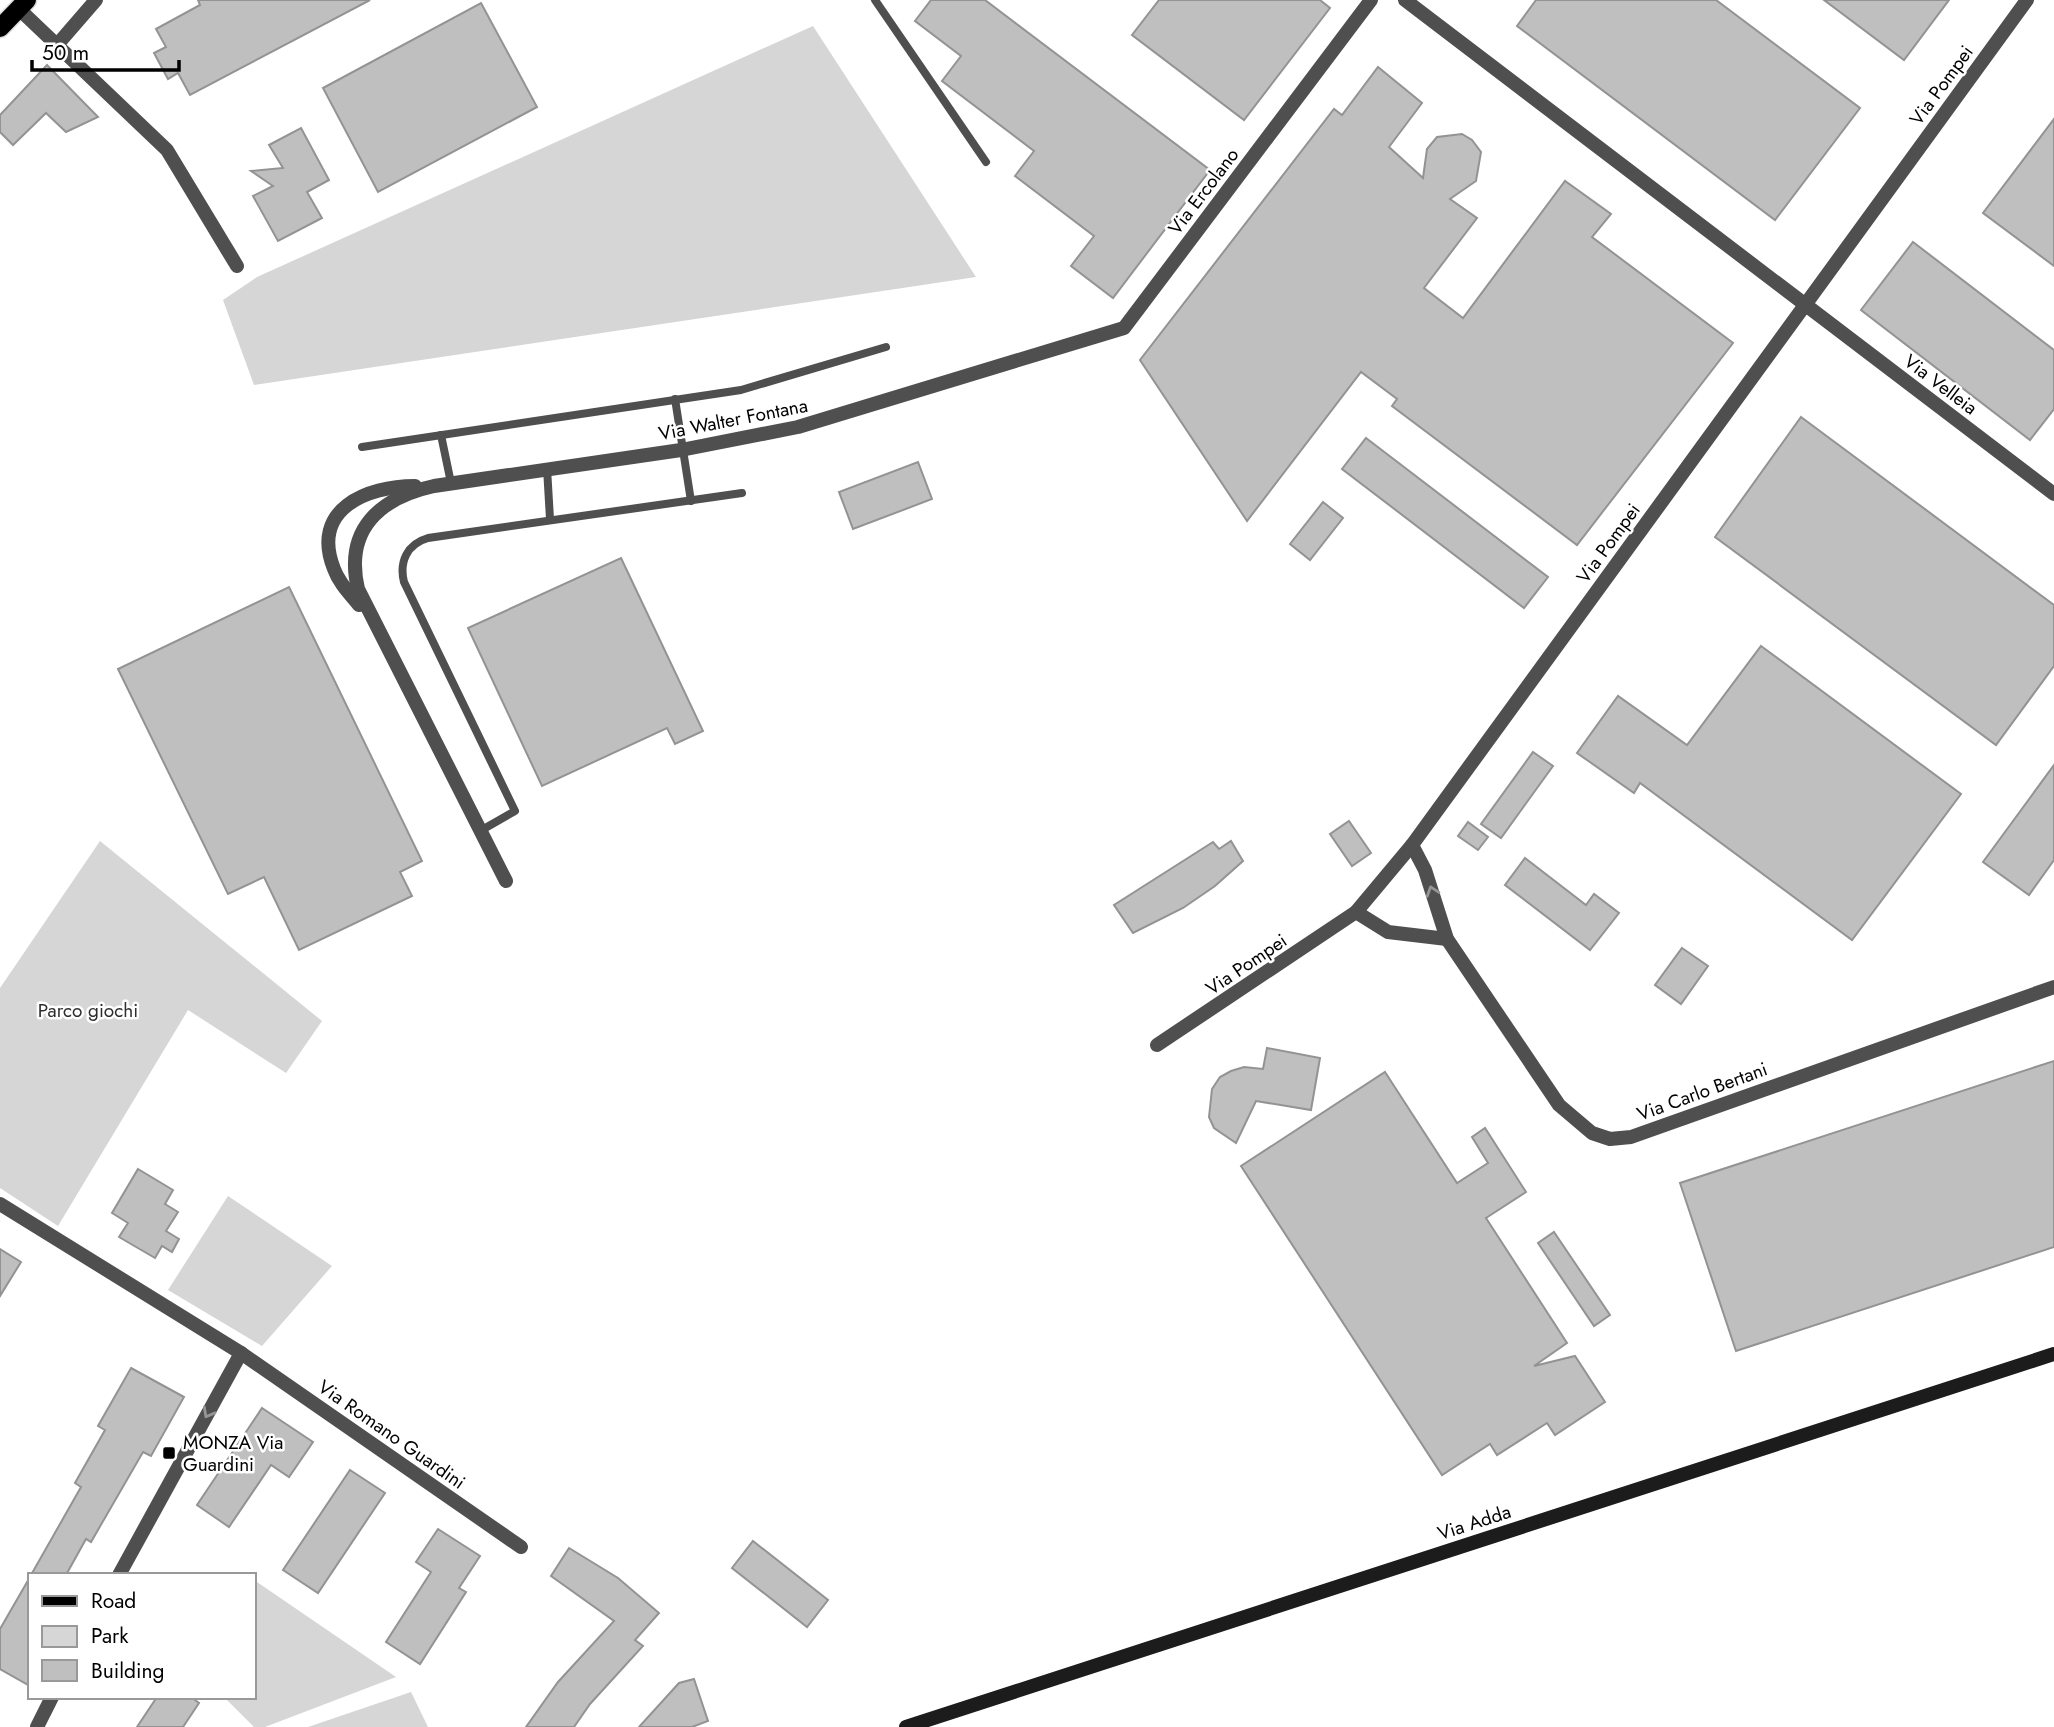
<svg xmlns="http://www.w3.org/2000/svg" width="2054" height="1727" font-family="Jost,sans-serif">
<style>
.green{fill:#d6d6d6}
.building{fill:#bfbfbf;stroke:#939393;stroke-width:2}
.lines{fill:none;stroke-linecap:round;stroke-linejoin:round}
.primary-casing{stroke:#dbdbdb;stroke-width:21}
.service{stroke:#4f4f4f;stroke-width:8}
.minor{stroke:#4f4f4f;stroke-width:14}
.secondary{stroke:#1c1c1c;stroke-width:14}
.primary{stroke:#000;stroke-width:18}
.oneway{stroke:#959595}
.poi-dot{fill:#000;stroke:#fff;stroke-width:2.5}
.labels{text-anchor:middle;stroke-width:5;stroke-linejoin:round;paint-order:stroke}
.street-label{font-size:19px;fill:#000;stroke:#fff}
.park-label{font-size:19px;fill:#2d2d2d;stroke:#fff}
.poi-label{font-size:19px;fill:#000;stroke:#fff;text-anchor:start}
</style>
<rect width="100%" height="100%" fill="#fff"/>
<g class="green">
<path d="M813,26L976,277L254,385L223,300L257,277Z"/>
<path d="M100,841L322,1021L286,1073L188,1010L58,1226L0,1188V988Z"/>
<path d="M228,1196L332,1266L262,1346L168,1290Z"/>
<path d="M254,1580L396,1677L265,1727H254L224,1697H254Z"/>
<path d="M411,1692L428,1727H308Z"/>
</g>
<g class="building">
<path d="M198,0H370L190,95L178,73L168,79L154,53L166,47L156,29L200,5Z"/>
<path d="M931,0H985L1210,170L1113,298L1071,266L1094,236L1015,176L1034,151L942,81L961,56L915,21Z"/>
<path d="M1159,0H1320L1330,8L1244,120L1132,35Z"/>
<path d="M1536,0H1716L1860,108L1775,220L1517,26Z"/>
<path d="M1824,0H1949L1904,60Z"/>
<path d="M481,3L537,107L378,192L323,88Z"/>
<path d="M47,65L98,117L66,132L46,113L13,145L0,132V115Z"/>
<path d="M1378,67L1422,103L1389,147L1423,178L1427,149L1437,137L1462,134L1472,140L1481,152L1476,181L1450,199L1477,218L1424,288L1463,318L1565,181L1611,214L1592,237L1733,343L1577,545L1392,406L1397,399L1361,372L1247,521L1140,360L1334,109L1342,115Z"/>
<path d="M2054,119V266L1983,213Z"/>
<path d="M301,128L329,180L307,192L322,218L278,241L253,196L273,186L251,171L283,168L269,145Z"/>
<path d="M1913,242L2054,350V409L2030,440L1861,310Z"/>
<path d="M1801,417L2054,605V666L1996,745L1715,537Z"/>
<path d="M1366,438L1548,577L1524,608L1342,469Z"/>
<path d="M918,462L932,499L853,529L839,492Z"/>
<path d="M1323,502L1343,518L1310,560L1290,544Z"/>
<path d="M621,558L703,731L675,744L667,728L542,786L468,628Z"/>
<path d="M289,587L422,861L400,872L412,896L299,950L264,877L228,894L118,669Z"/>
<path d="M1761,646L1961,794L1852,940L1640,783L1634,793L1577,753L1618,696L1687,745Z"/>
<path d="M1533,752L1553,766L1501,838L1481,824Z"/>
<path d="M2054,765V860L2029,895L1983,862Z"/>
<path d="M1349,821L1371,853L1352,866L1330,834Z"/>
<path d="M1468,822L1488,837L1478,850L1458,836Z"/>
<path d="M1231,841L1243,861L1215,886L1183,908L1133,933L1114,905L1213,842L1219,849Z"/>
<path d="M1525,858L1586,905L1594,894L1619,913L1590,950L1505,885Z"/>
<path d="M1682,948L1708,966L1681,1004L1655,985Z"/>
<path d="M1267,1048L1320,1058L1311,1110L1256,1101L1236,1143L1214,1128L1209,1117L1212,1089L1220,1077L1231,1071L1244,1067L1263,1069Z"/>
<path d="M2054,1061V1247L1736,1351L1680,1183Z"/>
<path d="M1385,1072L1457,1183L1488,1163L1472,1137L1485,1128L1526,1192L1486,1218L1567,1343L1534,1366L1575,1356L1605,1402L1555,1435L1547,1423L1497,1455L1490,1444L1442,1475L1241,1166Z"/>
<path d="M138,1169L173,1190L165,1204L178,1212L166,1231L179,1239L172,1252L162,1246L155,1258L119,1237L128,1223L112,1213Z"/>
<path d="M1554,1232L1610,1315L1594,1326L1538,1243Z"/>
<path d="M0,1249L21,1262L0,1296Z"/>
<path d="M131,1368L184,1397L151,1456L143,1452L91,1542L86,1539L66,1575H31L81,1487L75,1483L105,1430L98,1426Z"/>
<path d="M262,1408L313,1442L289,1477L271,1465L229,1527L197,1505Z"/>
<path d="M350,1470L385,1493L318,1593L283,1570Z"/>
<path d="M438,1529L480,1556L459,1588L466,1592L420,1664L386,1642L431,1572L416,1562Z"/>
<path d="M753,1541L828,1600L807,1627L732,1568Z"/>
<path d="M569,1548L618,1578L659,1613L635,1640L643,1646L590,1704L574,1727H526L558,1682L614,1621L551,1576Z"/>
<path d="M30,1577V1686L0,1669V1629Z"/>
<path d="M694,1679L708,1721L692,1727H639L679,1683Z"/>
<path d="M157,1697H191L199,1703L183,1727H137Z"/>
</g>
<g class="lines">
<g class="primary-casing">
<path id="primary" d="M0,28L27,0"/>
</g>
<g class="service">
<path d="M875,0L986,162"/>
<path d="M675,399L691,501"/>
<path d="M441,435L451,483"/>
<path d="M362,447L741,390L886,347"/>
<path d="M547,468L550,519"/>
<path d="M480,831L515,811L404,582C399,562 407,544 428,538L742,493"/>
</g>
<g class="minor">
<path d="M1405,0L2054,494"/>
<path d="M19,9L167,150L237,266"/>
<path d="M57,45L96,0"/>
<path d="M359,605C350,594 339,583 334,569C310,509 367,486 415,486"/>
<path d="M1412,845L1425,870L1447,939L1559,1105L1592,1133L1610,1139L1631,1137L2054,987"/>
<path d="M506,881L358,589C344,529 380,498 434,486L681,450L798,427L1124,328L1371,0"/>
<path d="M1356,912L1388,932L1447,939"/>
<path d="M1157,1045L1356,912L1412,845L2027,0"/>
<path d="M0,1204L241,1353L521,1547"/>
<path d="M119,1575L241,1353"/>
<path d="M37,1727L52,1697"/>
</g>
<path class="secondary" d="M906,1727L2054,1354"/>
<use href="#primary" class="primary"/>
</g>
<defs><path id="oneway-chevron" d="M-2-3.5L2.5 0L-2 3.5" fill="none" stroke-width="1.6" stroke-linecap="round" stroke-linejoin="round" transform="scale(1.75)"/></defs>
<g class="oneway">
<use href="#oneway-chevron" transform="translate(1432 891) rotate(-108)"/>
<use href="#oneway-chevron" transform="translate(208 1413) rotate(119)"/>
</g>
<rect class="poi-dot" x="162" y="1446" width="14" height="14" rx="3.5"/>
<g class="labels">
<g class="street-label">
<text transform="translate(1941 85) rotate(-54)" y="7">Via Pompei</text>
<text transform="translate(1203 191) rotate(-53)" y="7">Via Ercolano</text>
<text transform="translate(1941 384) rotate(37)" y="7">Via Velleia</text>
<text transform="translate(733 419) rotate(-11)" y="7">Via Walter Fontana</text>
<text transform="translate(1608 543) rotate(-54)" y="7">Via Pompei</text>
<text transform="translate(1246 964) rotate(-34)" y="7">Via Pompei</text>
<text transform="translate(1702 1091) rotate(-20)" y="7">Via Carlo Bertani</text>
<text transform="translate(392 1434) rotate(35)" y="7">Via Romano Guardini</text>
<text transform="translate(1474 1522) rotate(-18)" y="7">Via Adda</text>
</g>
<g class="park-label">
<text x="88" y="1017">Parco giochi</text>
</g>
<g class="poi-label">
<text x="183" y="1449">MONZA Via<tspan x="183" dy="22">Guardini</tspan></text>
</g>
</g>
<rect x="28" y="1573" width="228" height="126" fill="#ffffff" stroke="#999999" stroke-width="2"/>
<rect x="42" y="1596" width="35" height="10" fill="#000000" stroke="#999999" stroke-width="2"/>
<text x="91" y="1608" font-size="21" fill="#000000">Road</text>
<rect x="42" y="1626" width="35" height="21" fill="#d6d6d6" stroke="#999999" stroke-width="2"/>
<text x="91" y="1643" font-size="21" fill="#000000">Park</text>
<rect x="42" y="1660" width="35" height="21" fill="#bfbfbf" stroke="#999999" stroke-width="2"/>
<text x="91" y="1678" font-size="21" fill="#000000">Building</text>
<path d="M32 60v10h147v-10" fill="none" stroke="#000000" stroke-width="3.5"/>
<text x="42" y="60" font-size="21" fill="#000000" stroke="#ffffff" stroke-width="5" paint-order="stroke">50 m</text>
</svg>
